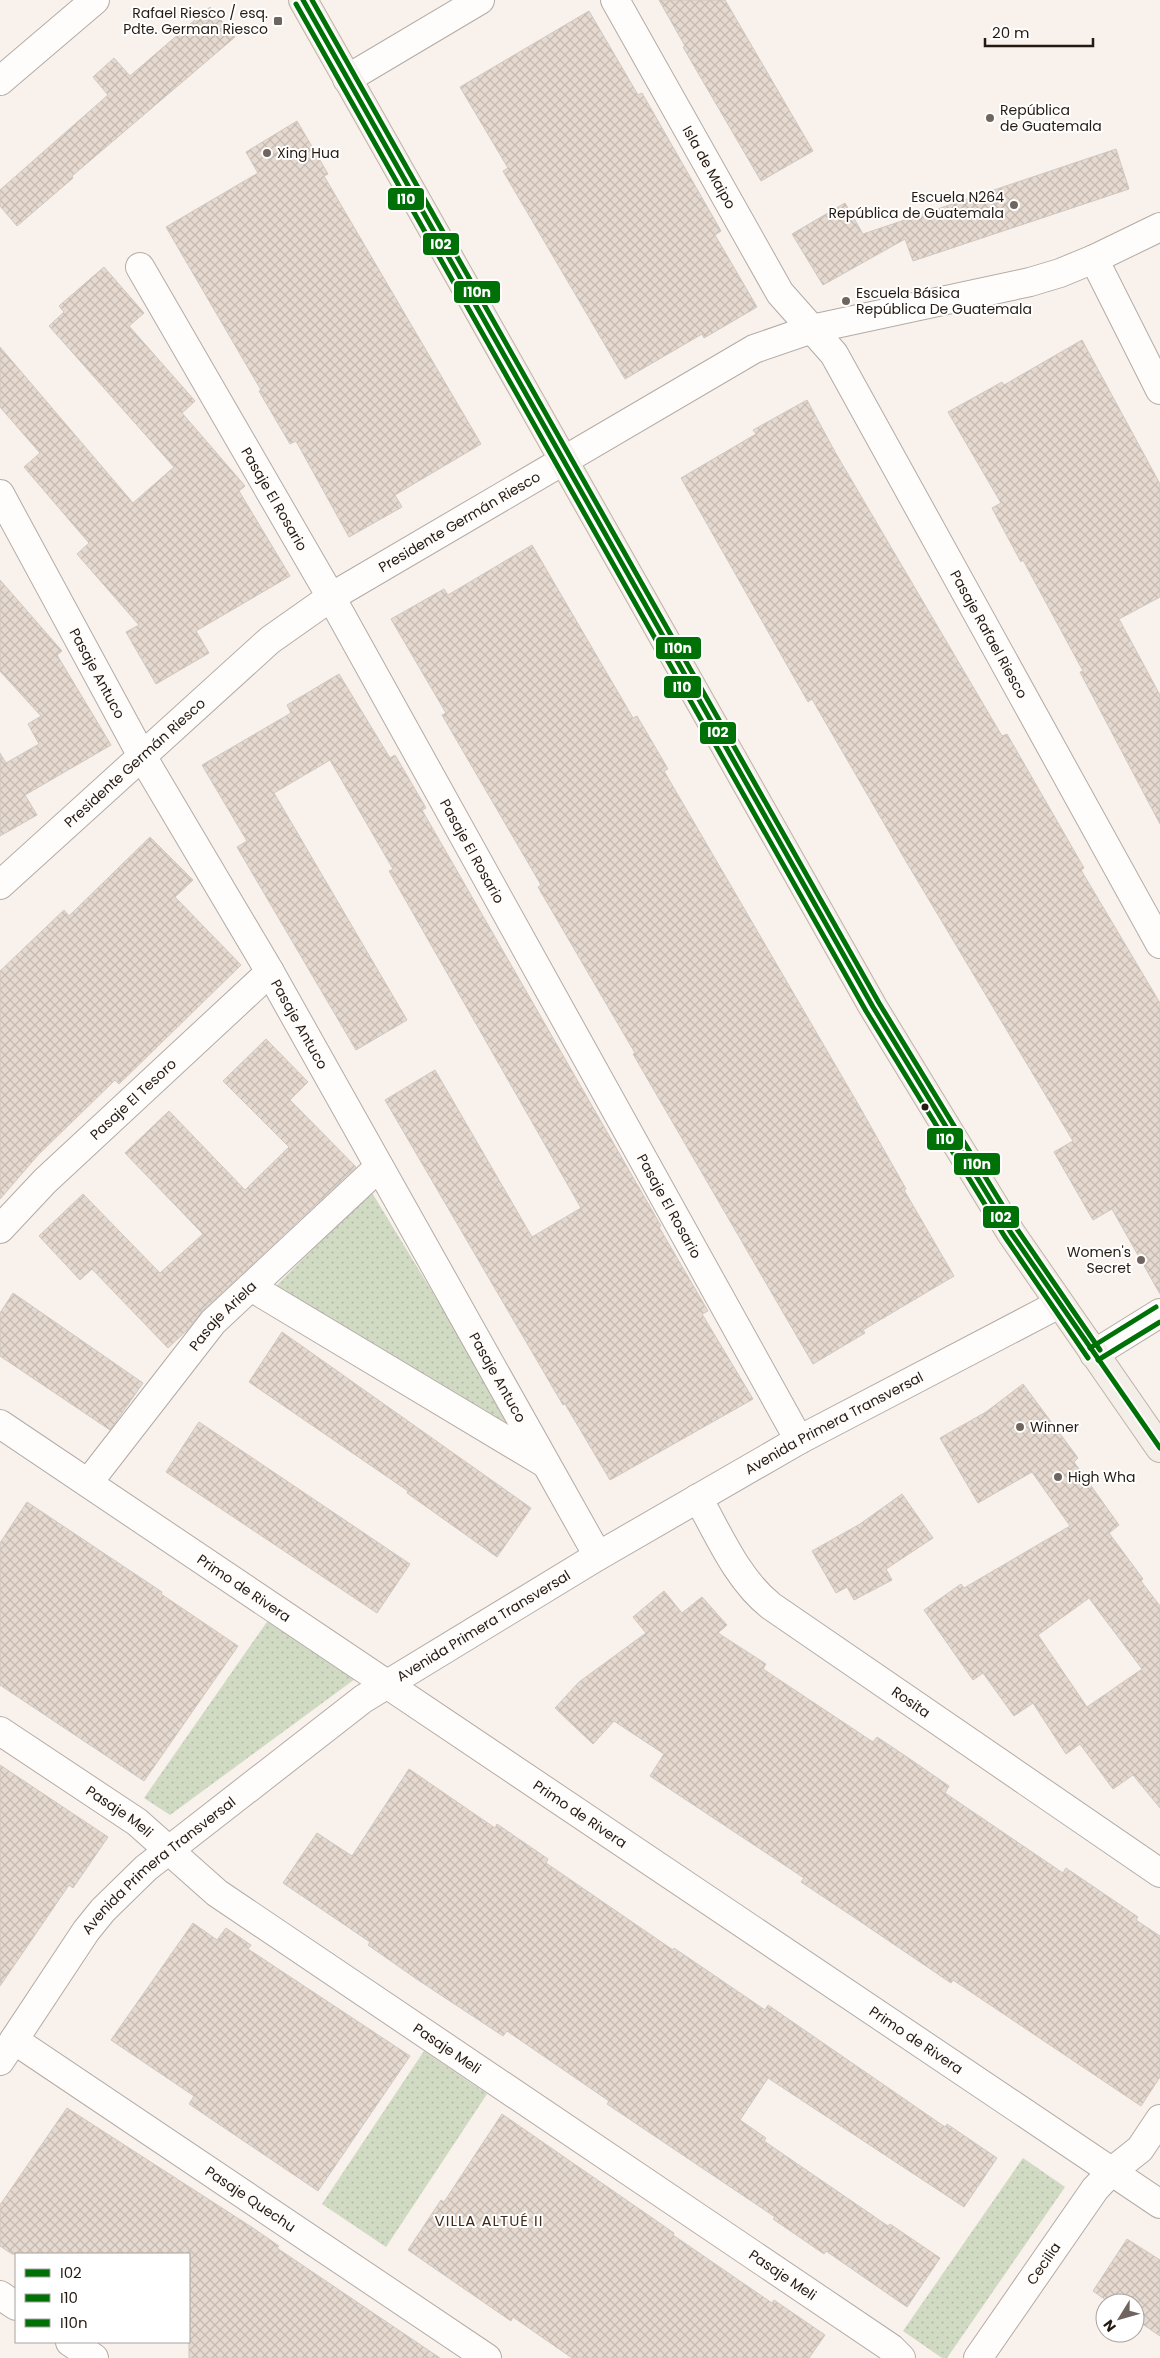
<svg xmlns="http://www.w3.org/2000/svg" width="1160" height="2358" font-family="Poppins,sans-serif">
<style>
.grass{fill:url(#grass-dots)}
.building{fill:url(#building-cross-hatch);stroke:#d0c8c2;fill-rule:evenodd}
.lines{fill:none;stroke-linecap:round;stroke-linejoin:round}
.minor-casing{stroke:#b4aba5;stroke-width:30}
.major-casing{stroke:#beb3a6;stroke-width:30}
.minor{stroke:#fefdfc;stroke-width:28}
.major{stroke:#f4eee8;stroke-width:28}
.bus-1-casing{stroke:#fff;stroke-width:9}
.bus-2-casing{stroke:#fff;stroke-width:9}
.bus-3-casing{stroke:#fff;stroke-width:9}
.bus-1{stroke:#007106;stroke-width:5}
.bus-2{stroke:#007106;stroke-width:5}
.bus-3{stroke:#007106;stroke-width:5}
.poi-dot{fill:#6f655e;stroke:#fff;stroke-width:2}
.bus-dot{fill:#251a12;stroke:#fff;stroke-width:2}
.labels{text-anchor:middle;stroke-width:4;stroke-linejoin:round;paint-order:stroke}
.poi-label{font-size:14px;fill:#251a12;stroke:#fff;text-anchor:start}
.street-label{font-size:14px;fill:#251a12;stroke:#fff}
.neighbourhood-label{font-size:15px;letter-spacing:1px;fill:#432b1a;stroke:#fff}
.line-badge{stroke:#fff;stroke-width:2}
.badge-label{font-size:14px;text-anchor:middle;font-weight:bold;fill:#fff}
</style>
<defs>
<pattern id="grass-dots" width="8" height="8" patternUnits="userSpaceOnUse" patternTransform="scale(1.25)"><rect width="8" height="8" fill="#d1dac3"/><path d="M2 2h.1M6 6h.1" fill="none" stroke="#b3baa6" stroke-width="1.8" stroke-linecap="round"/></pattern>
<pattern id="building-cross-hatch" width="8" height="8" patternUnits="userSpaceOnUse" patternTransform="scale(1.25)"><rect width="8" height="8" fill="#e6d9cf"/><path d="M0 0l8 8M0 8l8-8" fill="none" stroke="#c5bab1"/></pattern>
</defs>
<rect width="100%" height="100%" fill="#f8f1ec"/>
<g class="grass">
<path d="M371,1191L519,1435L276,1286Z"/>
<path d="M269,1619L355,1679L170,1815L144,1798Z"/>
<path d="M424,2051L487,2094L386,2247L322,2204Z"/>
<path d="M1023,2158L1065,2187L947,2358H942L903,2331Z"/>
</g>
<g class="building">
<path d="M659,0H725L813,151L761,181L683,47L685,46Z"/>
<path d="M210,7L235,37L72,176L73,178L17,226L0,206V190L108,95L93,77L114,58L130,76Z"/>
<path d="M589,11L638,95L642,93L721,231L715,235L757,307L704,338L702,334L625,379L503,171L508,168L460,87Z"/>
<path d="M297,121L328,174L324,176L481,444L395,495L402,507L349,537L296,441L290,444L259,391L261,390L166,227L258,173L246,152Z"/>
<path d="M1116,149L1129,189L913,261L905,239L823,285L792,234L845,203L863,234Z"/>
<path d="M104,267L144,313L129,326L195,401L182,413L245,486L239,491L290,576L196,631L209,653L156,684L126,632L139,625L77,554L89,543L24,467L40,453L0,407V347L133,503L174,467L49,326L64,312L59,306Z"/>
<path d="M1082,340L1160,484V597L1119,619L1160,695V824L1080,672L1083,671L1023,560L1021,562L992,508L1001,503L948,412L1002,382L1004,385Z"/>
<path d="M807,400L835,452L1002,736L1007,734L1084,868L1081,870L1160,1003V1294L1112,1209L1093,1220L1054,1152L1073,1141L907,863L812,699L808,702L681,478L756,434L753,430Z"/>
<path d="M532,545L633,718L637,716L668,769L664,771L858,1104L906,1189L904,1190L954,1276L863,1330L865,1333L813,1364L633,1054L635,1053L538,887L541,885L442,715L446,713L391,619L444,589L448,595Z"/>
<path d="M0,580L62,651L57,655L111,745L25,795L37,815L0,836V753L6,763L39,744L28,724L41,716L0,671Z"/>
<path d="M339,674L390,758L395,755L426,808L422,810L661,1226L659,1227L708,1311L702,1314L753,1399L610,1480L565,1404L563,1405L385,1100L435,1070L532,1237L581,1208L389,871L393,869L330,760L274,793L407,1020L356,1050L237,847L247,841L202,765L291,713L287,705Z"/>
<path d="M150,837L193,880L175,897L241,965L119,1084L115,1080L38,1155L0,1199V971L64,910L69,916Z"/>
<path d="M266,1039L308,1082L290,1100L356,1167L202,1311L187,1330L168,1348L92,1269L80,1280L39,1236L83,1194L160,1273L203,1234L125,1153L169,1111L245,1190L289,1147L223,1081Z"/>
<path d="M13,1293L143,1383L110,1430L0,1356V1313Z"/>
<path d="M282,1332L531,1508L497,1557L407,1493L408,1491L249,1382Z"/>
<path d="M1023,1384L1078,1458L1074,1462L1119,1525L1109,1533L1143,1579L1141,1581L1160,1606V1808L1133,1775L1113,1789L1080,1744L1066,1754L1033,1703L1014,1716L983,1673L973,1680L924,1610L961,1584L964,1588L1070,1526L1032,1472L978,1503L940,1438L986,1412ZM1089,1598L1142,1669L1087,1707L1038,1635Z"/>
<path d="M199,1422L410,1564L377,1613L166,1472Z"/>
<path d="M902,1494L933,1538L886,1569L892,1580L854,1600L847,1587L836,1593L812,1551L860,1524Z"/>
<path d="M27,1502L162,1592L161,1594L238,1646L144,1781L0,1685V1543Z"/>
<path d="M664,1591L682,1613L702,1597L727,1625L718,1633L766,1664L763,1669L873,1742L877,1737L907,1757L949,1786L945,1793L1063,1873L1066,1868L1138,1917L1136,1920L1160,1936V2077L1141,2106L953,1980L951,1983L858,1920L801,1882L804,1878L650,1776L664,1754L614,1721L593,1744L555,1708L579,1682L646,1633L633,1617Z"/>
<path d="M0,1765L108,1837L73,1888L69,1885L0,1986Z"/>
<path d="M409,1769L495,1828L497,1824L548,1859L546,1863L673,1950L674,1948L765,2010L768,2005L945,2127L947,2124L997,2158L964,2207L768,2078L740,2120L766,2138L764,2141L888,2226L890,2224L940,2258L907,2307L826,2251L824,2254L773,2219L775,2217L607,2104L609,2101L507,2031L503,2036L418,1980L368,1945L370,1942L283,1883L317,1833L352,1856Z"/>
<path d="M193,1923L217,1940L226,1928L251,1945L248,1949L410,2056L318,2191L189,2104L194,2096L111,2040Z"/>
<path d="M67,2108L253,2228L279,2246L277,2248L440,2358H189V2254H12L0,2246V2205Z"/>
<path d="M502,2114L674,2233L673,2235L772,2303L774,2300L825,2335L809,2358H572L513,2317L511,2321L408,2250L441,2200L444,2202Z"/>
<path d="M1127,2239L1160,2260V2336L1135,2319V2303H1110L1093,2291Z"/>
</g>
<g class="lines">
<g class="minor-casing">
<g id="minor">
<path id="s1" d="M615,0L780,293L834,354L1160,944"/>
<path d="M347,79L480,0"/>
<path d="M0,81L95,0"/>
<path d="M1094,259L1160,390"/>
<path id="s2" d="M140,267L331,597L799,1440"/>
<path id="s3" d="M0,494L142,756L270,972L598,1556"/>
<path id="s4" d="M0,885L270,640L331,597L754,349L812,329L1030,282L1060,273L1094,259L1160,227"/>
<path id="s5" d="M0,1229L45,1181L270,972"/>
<path d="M251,1287L546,1464"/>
<path d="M1094,1354L1160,1313"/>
<path id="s6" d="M0,1424L1160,2204"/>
<path id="s7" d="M88,1483L213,1322L379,1167"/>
<path id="s8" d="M698,1498C719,1535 737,1579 771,1606L1160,1873"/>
<path id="s9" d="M0,1731L137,1822L217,1893L891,2348L901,2358"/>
<path id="s10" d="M14,2040L487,2358"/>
<path id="s11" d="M0,2061L86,1931L103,1910L146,1868L363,1699L598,1556L799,1440L1059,1304"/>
<path d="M0,2295L16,2306"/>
<path d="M70,2342L94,2358"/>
<path id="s12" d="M978,2358L1095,2189L1111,2172L1140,2149L1160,2119"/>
</g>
</g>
<g class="major-casing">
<path id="major" d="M303,0L873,1007L1011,1233L1160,1448"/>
</g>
<use href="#minor" class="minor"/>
<use href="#major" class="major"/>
<g class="bus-1-casing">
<path id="bus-1" d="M303,0L873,1007L1011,1233L1160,1448"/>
</g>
<g class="bus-2-casing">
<g id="bus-2">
<path d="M296,4L866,1011L1005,1237L1088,1358"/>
<path d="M1098,1360L1160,1322"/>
</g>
</g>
<g class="bus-3-casing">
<g id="bus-3">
<path d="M312,0L879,1003L1017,1229L1100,1350"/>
<path d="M1090,1348L1156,1307"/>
</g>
</g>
<use href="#bus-1" class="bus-1"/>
<use href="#bus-2" class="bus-2"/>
<use href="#bus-3" class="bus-3"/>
</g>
<g class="poi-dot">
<rect x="273" y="16" width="10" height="10" rx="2.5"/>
<circle cx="990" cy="118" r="5"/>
<circle cx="267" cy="153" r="5"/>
<circle cx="1014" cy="205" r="5"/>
<circle cx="846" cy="301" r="5"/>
<circle cx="1141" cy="1260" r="5"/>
<circle cx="1020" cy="1427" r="5"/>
<circle cx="1058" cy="1477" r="5"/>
</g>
<circle class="bus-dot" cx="925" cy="1107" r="4.5"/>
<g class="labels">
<g class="poi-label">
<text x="268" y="18" text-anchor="end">Rafael Riesco / esq.<tspan x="268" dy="16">Pdte. German Riesco</tspan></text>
<text x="1000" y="115">República<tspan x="1000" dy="16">de Guatemala</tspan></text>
<text x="277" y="158">Xing Hua</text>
<text x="1004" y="202" text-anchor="end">Escuela N264<tspan x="1004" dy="16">República de Guatemala</tspan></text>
<text x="856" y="298">Escuela Básica<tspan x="856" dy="16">República De Guatemala</tspan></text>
<text x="1131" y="1257" text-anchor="end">Women's<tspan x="1131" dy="16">Secret</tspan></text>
<text x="1030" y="1432">Winner</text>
<text x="1068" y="1482">High Wha</text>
</g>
<g class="street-label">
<text dy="5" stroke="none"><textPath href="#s1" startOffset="192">Isla de Maipo</textPath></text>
<text dy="5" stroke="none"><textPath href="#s2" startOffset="268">Pasaje El Rosario</textPath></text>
<text dy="5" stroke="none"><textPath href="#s4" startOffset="588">Presidente Germán Riesco</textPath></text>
<text dy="5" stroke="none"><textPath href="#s1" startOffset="738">Pasaje Rafael Riesco</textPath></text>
<text dy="5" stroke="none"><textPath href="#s3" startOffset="204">Pasaje Antuco</textPath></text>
<text dy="5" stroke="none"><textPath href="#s4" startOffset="182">Presidente Germán Riesco</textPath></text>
<text dy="5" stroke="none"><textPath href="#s2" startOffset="672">Pasaje El Rosario</textPath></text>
<text dy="5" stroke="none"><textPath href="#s3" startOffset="609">Pasaje Antuco</textPath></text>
<text dy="5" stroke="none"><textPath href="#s5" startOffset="186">Pasaje El Tesoro</textPath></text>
<text dy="5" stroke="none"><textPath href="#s2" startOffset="1078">Pasaje El Rosario</textPath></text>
<text dy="5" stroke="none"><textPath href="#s7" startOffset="215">Pasaje Ariela</textPath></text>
<text dy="5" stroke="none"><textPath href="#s3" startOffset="1014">Pasaje Antuco</textPath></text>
<text dy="5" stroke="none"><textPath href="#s11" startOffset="1064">Avenida Primera Transversal</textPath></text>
<text dy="5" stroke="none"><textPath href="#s6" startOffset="294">Primo de Rivera</textPath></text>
<text dy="5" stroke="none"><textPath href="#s11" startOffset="659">Avenida Primera Transversal</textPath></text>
<text dy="5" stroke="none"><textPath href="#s8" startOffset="301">Rosita</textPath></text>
<text dy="5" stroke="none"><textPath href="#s9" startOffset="144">Pasaje Meli</textPath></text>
<text dy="5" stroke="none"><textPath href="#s6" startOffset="699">Primo de Rivera</textPath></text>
<text dy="5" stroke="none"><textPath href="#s11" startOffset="254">Avenida Primera Transversal</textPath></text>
<text dy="5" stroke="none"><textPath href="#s6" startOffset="1104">Primo de Rivera</textPath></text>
<text dy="5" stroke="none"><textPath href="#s9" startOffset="549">Pasaje Meli</textPath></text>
<text dy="5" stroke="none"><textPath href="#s10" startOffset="285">Pasaje Quechu</textPath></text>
<text dy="5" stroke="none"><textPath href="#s12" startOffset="115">Cecilia</textPath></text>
<text dy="5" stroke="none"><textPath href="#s9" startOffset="954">Pasaje Meli</textPath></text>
</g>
<g class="neighbourhood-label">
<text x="489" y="2226">VILLA ALTUÉ II</text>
</g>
</g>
<g class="line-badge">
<rect x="387" y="187" width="38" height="24" rx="5" fill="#007106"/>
<rect x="422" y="232" width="38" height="24" rx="5" fill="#007106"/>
<rect x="453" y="280" width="48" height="24" rx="5" fill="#007106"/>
<rect x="655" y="636" width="47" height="24" rx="5" fill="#007106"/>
<rect x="663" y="675" width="39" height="24" rx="5" fill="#007106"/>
<rect x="699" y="721" width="38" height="24" rx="5" fill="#007106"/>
<rect x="926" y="1127" width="38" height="24" rx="5" fill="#007106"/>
<rect x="953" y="1152" width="48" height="24" rx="5" fill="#007106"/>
<rect x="982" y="1205" width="38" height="24" rx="5" fill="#007106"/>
</g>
<g class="badge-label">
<text x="406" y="204">I10</text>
<text x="441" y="249">I02</text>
<text x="477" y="297">I10n</text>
<text x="678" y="653">I10n</text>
<text x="682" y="692">I10</text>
<text x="718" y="737">I02</text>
<text x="945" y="1144">I10</text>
<text x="977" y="1169">I10n</text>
<text x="1001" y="1222">I02</text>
</g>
<rect x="15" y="2253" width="175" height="90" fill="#ffffff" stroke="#a8a3a0"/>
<rect x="25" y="2269" width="25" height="8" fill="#007106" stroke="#a8a3a0"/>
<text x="60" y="2278" font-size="15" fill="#251a12">I02</text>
<rect x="25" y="2294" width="25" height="8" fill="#007106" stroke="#a8a3a0"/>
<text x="60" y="2303" font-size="15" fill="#251a12">I10</text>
<rect x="25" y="2319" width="25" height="8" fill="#007106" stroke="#a8a3a0"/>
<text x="60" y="2328" font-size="15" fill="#251a12">I10n</text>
<g transform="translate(1120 2318) rotate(233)"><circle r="24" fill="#ffffff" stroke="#a8a3a0"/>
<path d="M0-4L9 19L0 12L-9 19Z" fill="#6f655e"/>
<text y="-8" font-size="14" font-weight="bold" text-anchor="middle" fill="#251a12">N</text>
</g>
<path d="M985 38v8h108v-8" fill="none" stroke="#251a12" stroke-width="2.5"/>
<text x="992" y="38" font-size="15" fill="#251a12" stroke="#ffffff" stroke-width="4" paint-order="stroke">20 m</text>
</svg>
